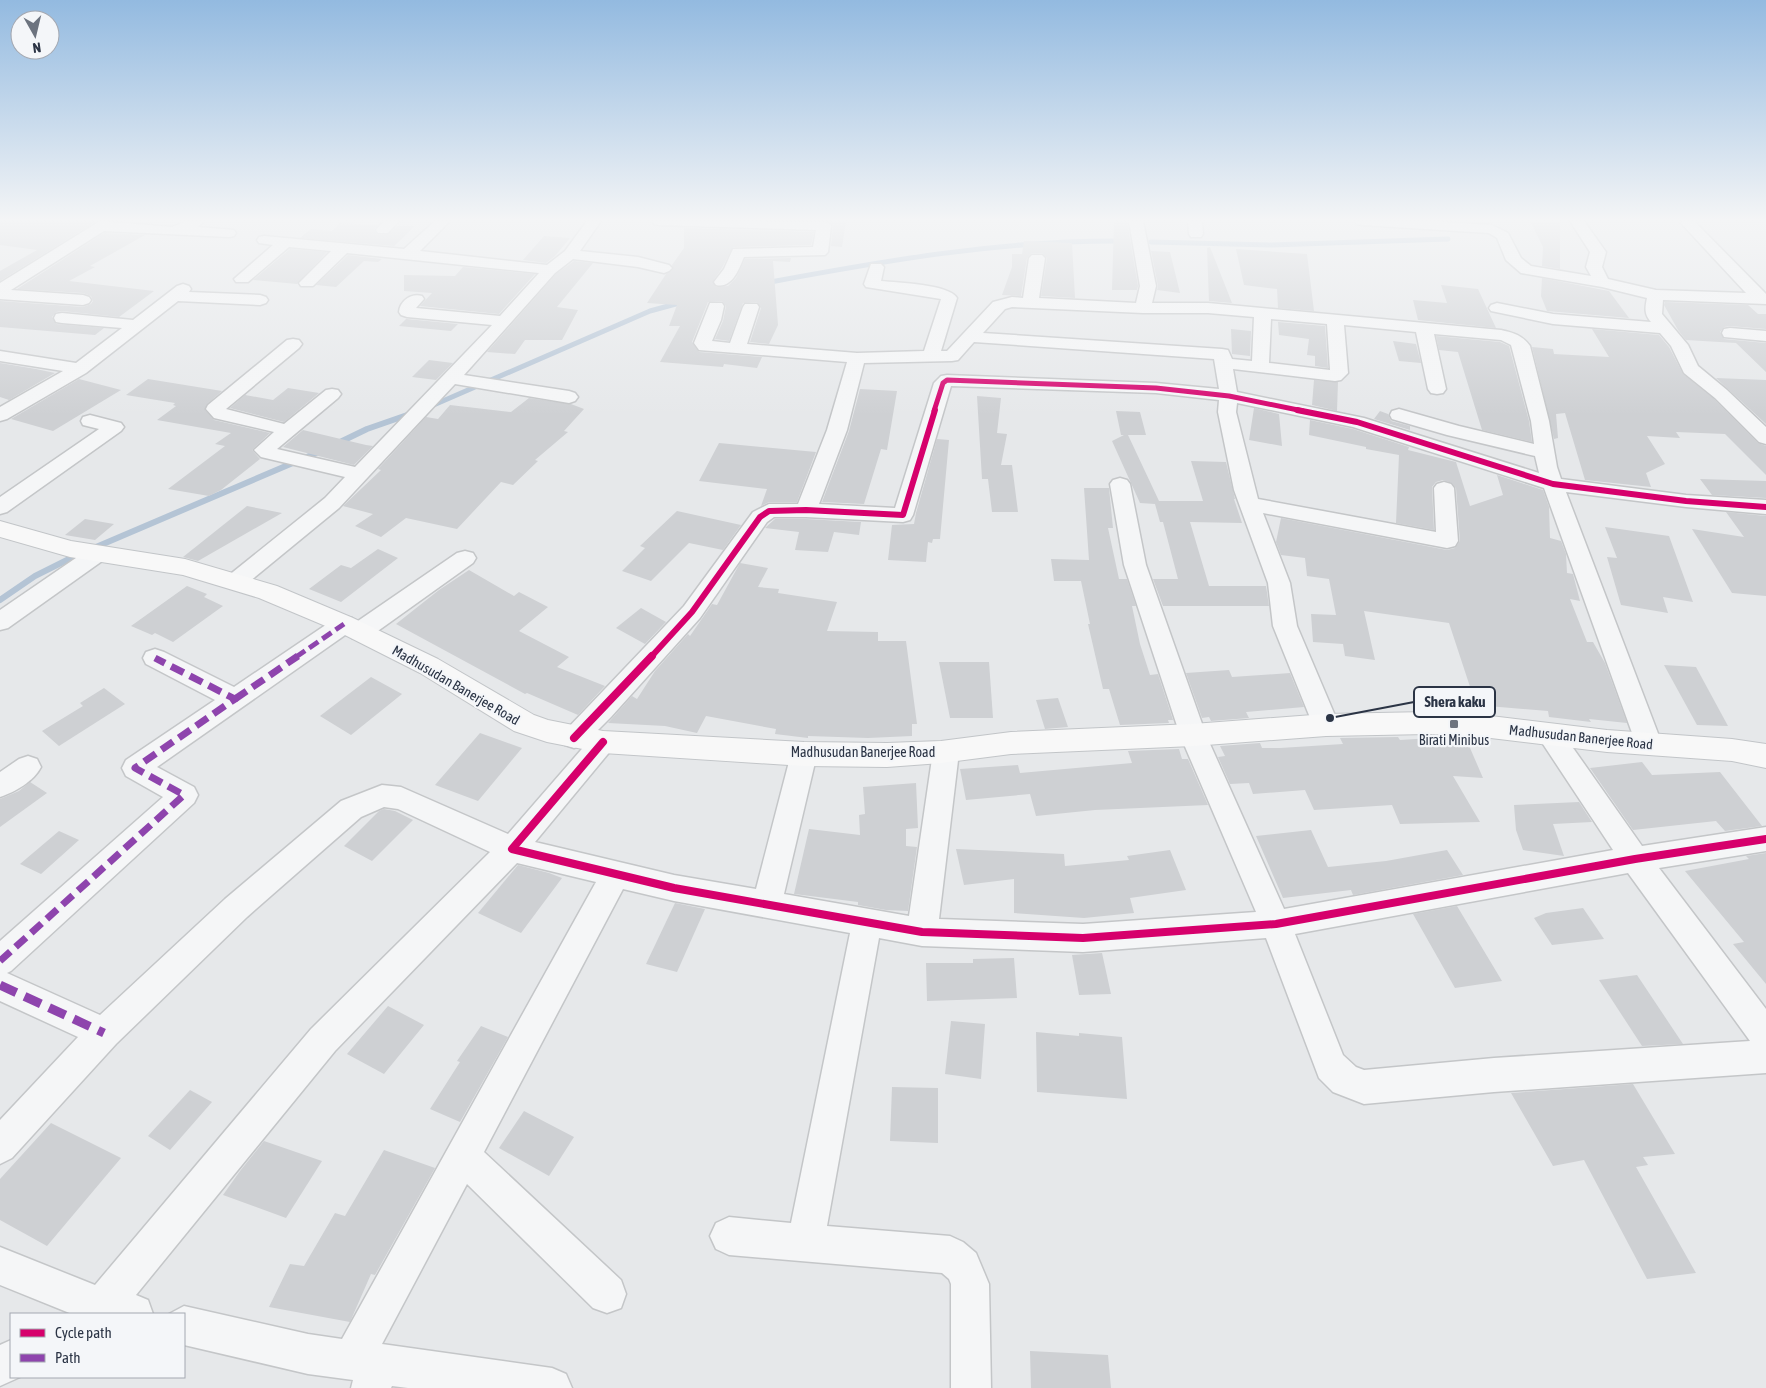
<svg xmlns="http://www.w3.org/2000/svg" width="1766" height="1388" font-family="'Asap Condensed',sans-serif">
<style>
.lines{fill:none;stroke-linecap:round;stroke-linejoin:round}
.stream-far1{stroke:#b4c4d5;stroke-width:5}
.stream{stroke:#b4c4d5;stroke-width:6}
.building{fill:#ced0d3}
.minor-casing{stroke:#c4c6c8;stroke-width:3}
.major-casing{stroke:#c2c5c8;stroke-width:2}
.minor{fill:#f5f6f7;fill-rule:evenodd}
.major{fill:#f8f8f8;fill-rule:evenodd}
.quiet-far2{stroke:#8e44ad;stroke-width:5;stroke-dasharray:11 5;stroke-linecap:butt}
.quiet-far1{stroke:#8e44ad;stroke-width:7;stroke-dasharray:14 7;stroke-linecap:butt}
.quiet{stroke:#8e44ad;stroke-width:9;stroke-dasharray:18 9;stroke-linecap:butt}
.cycleway-far2-casing{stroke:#f4f6f9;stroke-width:7}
.cycleway-far1-casing{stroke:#f4f6f9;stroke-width:9}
.cycleway-casing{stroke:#f4f6f9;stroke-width:11}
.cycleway-far2{stroke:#d6006c;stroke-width:5}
.cycleway-far1{stroke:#d6006c;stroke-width:6}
.cycleway{stroke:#d6006c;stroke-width:8}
.poi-dot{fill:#6c737f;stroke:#f4f6f9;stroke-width:2}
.labels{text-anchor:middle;stroke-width:4.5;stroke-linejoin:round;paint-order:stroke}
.street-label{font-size:14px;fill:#2b3445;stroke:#f4f6f9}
.poi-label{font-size:14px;fill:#2b3445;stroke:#f4f6f9}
.leader{fill:none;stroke:#2b3445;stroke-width:2}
.callout-dot{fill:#2b3445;stroke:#f4f6f9;stroke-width:2}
.callout{fill:#f4f6f9;stroke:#2b3445;stroke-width:2}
.callout-label{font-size:15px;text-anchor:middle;font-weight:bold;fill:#2b3445}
</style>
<rect width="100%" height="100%" fill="#e6e8ea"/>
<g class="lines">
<g class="stream-far1">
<path d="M1151,242L1271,245L1448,239"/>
<path d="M765,283C884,261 1001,240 1123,241"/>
<path d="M429,407L650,311L683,302"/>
</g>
<g class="stream">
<path d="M336,444L367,429L413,413"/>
<path d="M0,600L35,576L75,556L321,451"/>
</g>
</g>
<g class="building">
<path d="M0,221H97L0,281V271L37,250L0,245Z"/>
<path d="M827,221H846L842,247L831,246L833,226L831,222Z"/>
<path d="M1114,221H1127L1138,286L1137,290H1112Z"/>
<path d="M1530,221L1560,222V269L1542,266L1543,247Z"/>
<path d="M340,223L378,225L374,230L378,235L389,234L397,226H415L394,246L300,238L311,229L332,231Z"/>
<path d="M684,228L814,232L811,245L733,247L722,268L713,281L716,287L728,286L736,278L745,259L791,258L790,262L773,261L778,325L769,344L750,342L761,308L757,302L743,303L729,341L715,339L723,321L726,306L722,301L708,302L692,342L699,352L762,357L757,368L724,364L723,367L660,362L680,326H669L677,305L647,303L666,274L673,269L672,265L684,248Z"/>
<path d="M104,233L145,235L90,266L95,267L69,281L154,291L119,317L62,311L56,312L52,317L56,324L104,328L95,335L0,327V301L83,307L91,304L93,301L91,296L83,293L17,289Z"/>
<path d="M544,236L570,238L555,256L546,263L523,260Z"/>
<path d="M1024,241L1072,243L1075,298L1041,296L1047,258L1042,253H1032L1027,258L1021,296L1002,295L1012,267V254H1022Z"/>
<path d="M1210,247L1232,303L1209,301L1207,248Z"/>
<path d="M290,249L327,252L297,284L253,280Z"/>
<path d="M1236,249L1307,254L1314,311L1278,308L1277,289L1244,285Z"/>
<path d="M1151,251L1170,252L1180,293L1157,290L1158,286Z"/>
<path d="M348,255L382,259L378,262L364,261L336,287L316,285Z"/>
<path d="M574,261L593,263L557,307L578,310L562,340H525L515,354L487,352L556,274Z"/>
<path d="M463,267L535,274L499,314L420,306L432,293L404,291V275L455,276Z"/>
<path d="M1542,278L1609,291L1629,318L1547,311L1541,296Z"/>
<path d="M1441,285L1478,289L1496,328L1418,320L1413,300L1447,303Z"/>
<path d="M1665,302L1748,305L1758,314H1766V329L1730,326L1724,327L1720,332L1724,339L1766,343V372L1736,343L1686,340L1678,330L1664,305Z"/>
<path d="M406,319H407L458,324L451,331L399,326Z"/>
<path d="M1278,322L1325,326L1328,368L1315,366V356L1307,355L1309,339L1279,335Z"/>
<path d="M1231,329L1251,331L1250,356L1232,354Z"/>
<path d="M1592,329L1659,335L1669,347L1683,374L1714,399L1758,443L1766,446V475L1725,434L1676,432L1680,438L1647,436L1665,464L1646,473L1651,487L1585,480L1565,413L1556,414L1558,438L1554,439L1532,347L1553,349L1554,354L1609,357Z"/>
<path d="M1436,336L1500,342L1509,346L1529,421L1532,442L1482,430L1458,352L1439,350Z"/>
<path d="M1393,341L1416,344L1421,363L1399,361Z"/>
<path d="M429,360L453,363L436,380L412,377Z"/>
<path d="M0,363L36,369L55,373L9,400L0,397Z"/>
<path d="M1716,378L1766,380V424L1728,389Z"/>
<path d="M79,379L121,390L53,431L11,419Z"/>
<path d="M148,379L222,391L207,404L205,410L214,420L270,433L252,450L260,459L221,490L209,496L168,489L225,446L215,444L231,433L157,420L176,406L173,405L175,403L126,395Z"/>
<path d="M1314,380L1338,382L1337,411L1312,405Z"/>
<path d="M288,388L319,393L284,422L230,408L245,395L273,400Z"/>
<path d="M860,389L897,391L887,450L881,449L864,504L822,502L849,431Z"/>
<path d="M977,396L1001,398L997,433L1007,434L1001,465H1012L1018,512H992L988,479H982Z"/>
<path d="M529,398L571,404L584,409L564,431L568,432L535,460L538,461L513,485L501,482L457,529L406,518L381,537L355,526L373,514L343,506L381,470L378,469L426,417L438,419L450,405L511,412Z"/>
<path d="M1254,408L1279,414L1282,446L1249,440Z"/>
<path d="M1116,411L1140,412L1146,435H1128L1159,501H1203L1191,461L1226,462L1235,499H1234L1242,523L1190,522L1209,586H1266L1269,606H1163L1153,579H1178L1163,522H1160L1155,504L1140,503L1112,441L1124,435H1121Z"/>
<path d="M1380,411L1388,414L1391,421L1410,426V430L1374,419Z"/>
<path d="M1310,420L1353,429L1409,447L1408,450L1456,462L1470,506L1503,495L1497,475L1543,490L1549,507L1550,538L1561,541L1566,554L1567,573L1573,574L1580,601L1570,599L1587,642H1593L1605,663L1627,723L1589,719L1591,722L1549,717L1548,711L1476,705L1449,623L1364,611L1375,660L1345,656L1343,644L1313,642L1311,614L1336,615L1329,579L1307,576L1305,558L1281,555L1276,542L1281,518L1447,550L1455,548L1460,541L1456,488L1452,483L1443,480L1436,482L1432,487L1434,530L1396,523L1399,455L1366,449V447L1309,435Z"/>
<path d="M303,430L366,445L373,446L354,465L283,447Z"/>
<path d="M937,439L949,440L940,539H933L932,543L928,542L926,562L888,560L892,525L914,524L916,513Z"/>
<path d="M719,443L816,452L797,502H769L761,506L767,489L699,481Z"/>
<path d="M1700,479L1766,481V498L1712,495Z"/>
<path d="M1084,488H1109L1113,528H1108L1119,579H1127L1136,606H1132L1140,644L1150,675L1158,674L1173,720H1168L1169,723L1120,725L1109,689H1103L1088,624H1090L1081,581H1054L1051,559L1089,560Z"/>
<path d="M247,506L282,513L198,561L183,557Z"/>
<path d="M677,511L741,525L723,550L689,543L651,581L622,571L645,548L640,546Z"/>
<path d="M1726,512L1766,516V596L1732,593L1692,529L1744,537Z"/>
<path d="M85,519L114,524L95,540L65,535Z"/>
<path d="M775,519H806L861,522L859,535L834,532L828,552L795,550L799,532L765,528Z"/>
<path d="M1605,527L1669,536L1693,602L1663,597L1668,613L1621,605L1607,557L1617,558Z"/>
<path d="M378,549L398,558L341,602L309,589L341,565L351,568Z"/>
<path d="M740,563L768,568L758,587L779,589L778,593L837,602L827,631L878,632V641H906L917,724H912V736L868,738L808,736V738L775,734L776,729L706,716L697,733L665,726L608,723L632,696L637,699L655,671L688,634L690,636L712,604L717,605Z"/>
<path d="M469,570L514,596L519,592L548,607L519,631L569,657L557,667L605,686L578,715L527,693L525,694L396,624L439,590Z"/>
<path d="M187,586L207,594L204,597L223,606L173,642L155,633L152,635L131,626Z"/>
<path d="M641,608L666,622L645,644L616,628Z"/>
<path d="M939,662H989L993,718H950Z"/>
<path d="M1664,665L1696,667L1728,726L1697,725Z"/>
<path d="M1229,670L1232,677L1290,673L1304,707L1246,712L1249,718L1211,721L1209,717L1202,718L1186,673Z"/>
<path d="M371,677L402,694L351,735L320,716Z"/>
<path d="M104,688L125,704L59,746L42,731L83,706L80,703Z"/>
<path d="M1058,698L1068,727L1045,729L1036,700Z"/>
<path d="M480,733L522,748L478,801L435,785Z"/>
<path d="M1398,737L1400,740L1432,738L1467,741L1483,778L1453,776L1480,822L1400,824L1392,805L1314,810L1305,790L1253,794L1249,783L1230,784L1218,757L1225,756L1220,746L1260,743L1262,748H1280L1343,744L1340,738Z"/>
<path d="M1179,749L1182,759H1188L1208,805L1095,810L1036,816L1030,794L966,800L960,769L1018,765L1020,773L1132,763L1128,751Z"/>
<path d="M1642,762L1652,775L1720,772L1762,826L1725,831L1716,821L1633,830L1590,768Z"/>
<path d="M30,782L47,793L0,827V799L19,791Z"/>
<path d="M916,783L918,828L906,829V846L917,847L908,911L886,910L858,905V902L794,894L809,829L860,835L859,815L865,814L863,787Z"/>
<path d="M1579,802L1592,822L1553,824L1564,856L1523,850L1516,830L1514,805Z"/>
<path d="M384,809L395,811L413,820L372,861L344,846L379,811Z"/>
<path d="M1311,830L1328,867L1386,861L1447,850L1463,875L1353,895L1351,890L1283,898L1256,836Z"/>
<path d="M59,831L79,840L41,874L20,864Z"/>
<path d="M956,849L1064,854L1065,866L1129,860L1127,856L1170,850L1186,890L1130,898L1134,913L1084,918L1014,913V879L964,885Z"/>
<path d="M1766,853V984L1733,944L1744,942L1685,871L1749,859L1746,856Z"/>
<path d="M518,865L549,873L562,878L521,933L478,913Z"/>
<path d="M675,903L705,909L677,972L646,964Z"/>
<path d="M1457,906L1502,981L1455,988L1413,914Z"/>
<path d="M1583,908L1604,939L1552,945L1534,918L1546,913Z"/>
<path d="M1102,953L1111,994L1079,995L1072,955Z"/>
<path d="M1014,958L1017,998L927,1001L926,963H973V959Z"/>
<path d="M1637,975L1683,1044L1642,1046L1599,980Z"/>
<path d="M388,1006L424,1025L384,1074L347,1054Z"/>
<path d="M951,1021L985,1024L981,1079L945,1074Z"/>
<path d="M481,1026L508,1037L460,1122L430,1109L460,1062L457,1061Z"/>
<path d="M1036,1032L1079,1036V1033L1122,1037L1127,1099L1037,1092Z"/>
<path d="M1633,1084L1675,1154L1643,1157L1648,1165L1636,1167L1696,1273L1647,1279L1584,1160L1553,1166L1511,1093Z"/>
<path d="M892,1087L938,1088V1143L890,1141Z"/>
<path d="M190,1090L212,1102L170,1150L148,1136Z"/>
<path d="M524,1111L574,1137L549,1176L499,1148Z"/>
<path d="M51,1123L121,1158L47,1246L0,1220V1179Z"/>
<path d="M264,1141L322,1161L286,1218L223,1195L240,1171Z"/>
<path d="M384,1150L435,1168L375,1275L371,1274L350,1322L269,1307L290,1264L304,1266L335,1213L345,1216Z"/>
<path d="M1030,1351L1108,1355L1111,1388H1031Z"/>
</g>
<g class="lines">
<g class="minor-casing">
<g id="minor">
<path d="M100,221L172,227L187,221H204L198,227L234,230L236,233L234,236L229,237L104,231L11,290L83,295L89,297L91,300L89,303L83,305L0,299V283Z"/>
<path d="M384,221H399L388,233H378L376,230Z"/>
<path d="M435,221H450L420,251L547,265L565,251L587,221H601L580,251L638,257L669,265L672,268L669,271L664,273L638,267L573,259L555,273L464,375L569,391L575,393L578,397L575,401L569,403L455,384L339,508L244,586L236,589L228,586L225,581L228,576L325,498L345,477L261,457L254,450L274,432L214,418L206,409L208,405L287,340L293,339L299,340L302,344L299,348L226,409L284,424L326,390L332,389L338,390L341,394L338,398L277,449L355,467L492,325L407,317L401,315L399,312C400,301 411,293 422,296L424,299L416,308L500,316L539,273L347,253L313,286H301L299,283L331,251L289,247L248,282H236L234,279L273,245L259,243L257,240L259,237L264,236L404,249Z"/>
<path d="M652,221L824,222L829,223L831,226L828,252L825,255L744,257C739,269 732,289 716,285L714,282L724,269L733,249L813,247L816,230L659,225L654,224Z"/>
<path d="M1129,221H1143L1156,286L1152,303H1208L1501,330C1514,333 1522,335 1530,346L1549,421L1557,467L1561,479L1686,495L1766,500V514L1686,507L1566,492L1662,744L1658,751L1649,754L1640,751L1636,744L1544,488L1353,427L1237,403L1236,412L1258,499L1436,532L1434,488L1437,484L1444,482L1451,484L1454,488L1458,541L1455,546L1447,548L1263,513L1290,583L1297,626L1339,725L1335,732L1326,735L1317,732L1313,725L1273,626L1268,583L1234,490L1218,412L1219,400L1156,393L951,386L913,515L910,520L903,522L806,517H774L767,522L700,618L611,717L583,745L574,748L565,745L561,738L565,731L684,606L753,512L769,504H798L827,430L847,362L699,350L694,343L710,303H722L724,306L721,320L712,341L730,343L743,307L745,304H757L759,307L747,344L857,353L924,351L941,299L866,287L864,284L871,264H881L884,267L881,281C898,283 949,284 957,298L941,351H947L993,302L1012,297L1023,298L1029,258L1032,255H1042L1045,258L1039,298L1136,303L1140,286ZM1012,307L1143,313H1208L1254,317L1252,361L1232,359L1228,350L1222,349L983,333L1005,309ZM1271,319L1327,324L1330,370L1269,363ZM1344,325L1416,332L1428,389L1431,393L1437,394L1443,393L1446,389L1434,334L1501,340L1511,345L1531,421L1534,444L1459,426L1399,409L1392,411L1390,415L1392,419L1447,435L1535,456L1539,473L1364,418L1237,392L1233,369L1335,381L1341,380L1348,373ZM974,342L1214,359L1219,389L1156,383L947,375L941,376L934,383L895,508L819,504L847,430L864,363L952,361L958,360Z"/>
<path d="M1188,221H1202L1203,234L1201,237H1191L1189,234Z"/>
<path d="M1355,221H1428L1492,225L1508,233L1521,258L1531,266L1591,276L1586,267L1590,252L1570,221H1584L1606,252L1602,267L1608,279L1656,290L1746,293L1680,222L1694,221L1766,294V304L1663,300L1662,314L1688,345L1698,366L1727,390L1766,427V444L1759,442L1715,398L1684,373L1671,346L1660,333L1553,324L1491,311L1489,308L1491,305L1497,303L1553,314L1651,322C1644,314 1645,308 1647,298L1602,287L1521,273L1506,260L1497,238L1489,233L1362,225L1357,224Z"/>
<path d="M183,284L189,286L191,289L189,292L260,295L266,297L268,300L266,303L260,305L178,301L86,373L7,419L0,421V407L63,371L0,361V351L76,363L122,328L62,323L56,322L54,318L56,314L62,313L133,320L177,286Z"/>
<path d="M1730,328L1766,331V341L1724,337L1722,333L1724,329Z"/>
<path d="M90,415L121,423L124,427L121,431L7,512L0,514V497L99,429L83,425L81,421L83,417Z"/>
<path d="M1120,478L1127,480L1130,484L1146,565L1206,735L1284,909L1613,850L1537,735L1541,728L1550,725L1559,728L1642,846L1766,827V851L1659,868L1766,1009V1073L1494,1092L1364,1104L1333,1092L1319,1078L1266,938L1083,952L922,946L879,938L827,1226L950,1236L963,1242L976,1253L989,1284L991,1388H951V1284L949,1279L942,1273L729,1255L716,1249L710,1236L716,1223L729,1217L791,1223L850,933L674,901L623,889L484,1152L621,1280L626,1294L621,1308L607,1313L593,1308L467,1184L382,1344L552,1368L566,1374L572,1388H408L392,1386L391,1388H351L353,1380L308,1374L184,1345V1314H169L184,1306L308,1334L342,1339L596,882L517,863L335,1051L136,1295L148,1300L153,1314H72L0,1285V1247L95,1285L311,1029L490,852L398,809L384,807L361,817L247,917L116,1044L12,1158L0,1164V1120L78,1037L0,1001V941L163,797L126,776L122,768L126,760L215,700L146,664L143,658L146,652L155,649L164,652L234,687L336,618L344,616L352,618L355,623L457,553L465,551L473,553L476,558L473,563L368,638L360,640L352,638L348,633L157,767L194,787L198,795L194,803L11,971L7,973L100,1015L225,899L341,801L382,785L401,787L508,834L594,735L603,732L612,735L616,742L612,749L535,842L674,875L756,889L791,754L795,747L804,744L813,747L817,754L784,894L909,916L933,752L937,745L946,742L955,745L959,752L939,919L1083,924L1256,912L1180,735L1124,565L1110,484L1113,480ZM1628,873L1750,1041L1494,1058L1364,1070L1356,1067L1343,1055L1295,934Z"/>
<path d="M97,547L105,549L108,554L105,559L8,628L0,630V610L89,549Z"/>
<path d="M28,756L37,759L41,767C34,781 15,792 0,797V772L19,759Z"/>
<path d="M11,1340V1377H20L0,1386V1345Z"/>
</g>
</g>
<g class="major-casing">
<path id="major" d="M0,521L71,541L185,559L277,586L353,618L438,659L534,715L548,720L603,731L804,742L887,743L941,741L1011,732L1193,724L1326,714L1428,712L1474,714L1607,730L1732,739L1766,744V768L1732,761L1607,752L1474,736L1428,734L1326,736L1193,746L1011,754L941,763L887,767L804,766L603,753L547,742L514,731L420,673L335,630L259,598L183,575L70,557L0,537Z"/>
</g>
<use href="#minor" class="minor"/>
<use href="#major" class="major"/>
<path class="quiet-far2" d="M296,657L344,624"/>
<g class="quiet-far1">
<path d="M235,699L298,656"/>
<path d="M0,961L184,795L135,768L235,699L155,658"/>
</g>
<path class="quiet" d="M0,985L104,1033"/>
<g class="cycleway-far2-casing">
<path id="cycleway-far2" d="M934,411L943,383L947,380L1156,388L1229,396L1303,411"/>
</g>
<g class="cycleway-far1-casing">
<g id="cycleway-far1">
<path d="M1297,410L1357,422L1553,484L1686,501L1766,507"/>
<path d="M651,657L692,612L760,517L769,511L806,510L903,515L935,410"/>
</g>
</g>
<g class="cycleway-casing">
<g id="cycleway">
<path d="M574,738L652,656"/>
<path d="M603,742L512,849L674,888L922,932L1083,938L1276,924L1635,859L1766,839"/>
</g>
</g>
<use href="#cycleway-far2" class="cycleway-far2"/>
<use href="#cycleway-far1" class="cycleway-far1"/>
<use href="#cycleway" class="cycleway"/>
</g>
<linearGradient id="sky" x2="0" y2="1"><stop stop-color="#93bae0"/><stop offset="0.53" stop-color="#f4f5f6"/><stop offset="1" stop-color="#f4f5f6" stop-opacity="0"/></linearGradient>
<rect width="1766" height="415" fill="url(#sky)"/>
<rect class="poi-dot" x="1449" y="719" width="10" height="10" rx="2.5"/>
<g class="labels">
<g class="street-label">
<text transform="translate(456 685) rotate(30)" y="5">Madhusudan Banerjee Road</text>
<text transform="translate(1581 737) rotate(6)" y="5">Madhusudan Banerjee Road</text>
<text x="863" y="757">Madhusudan Banerjee Road</text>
</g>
<g class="poi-label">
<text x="1454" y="745">Birati Minibus</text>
</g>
</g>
<path class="leader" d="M1330 718L1414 702"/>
<circle class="callout-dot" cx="1330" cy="718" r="5"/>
<rect class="callout" x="1414" y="687" width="81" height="30" rx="5"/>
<g class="callout-label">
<text x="1455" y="707">Shera kaku</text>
</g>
<rect x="10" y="1313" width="175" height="65" fill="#f4f6f9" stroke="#a4a8b1"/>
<rect x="20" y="1329" width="25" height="8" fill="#d6006c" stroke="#a4a8b1"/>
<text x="55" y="1338" font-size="15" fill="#2b3445">Cycle path</text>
<rect x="20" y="1354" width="25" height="8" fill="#8e44ad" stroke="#a4a8b1"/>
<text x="55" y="1363" font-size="15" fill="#2b3445">Path</text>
<g transform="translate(35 35) rotate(172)"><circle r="24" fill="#f4f6f9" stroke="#a4a8b1"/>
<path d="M0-4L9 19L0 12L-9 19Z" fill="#6c737f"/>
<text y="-8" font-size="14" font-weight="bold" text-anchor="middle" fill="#2b3445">N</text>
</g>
</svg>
